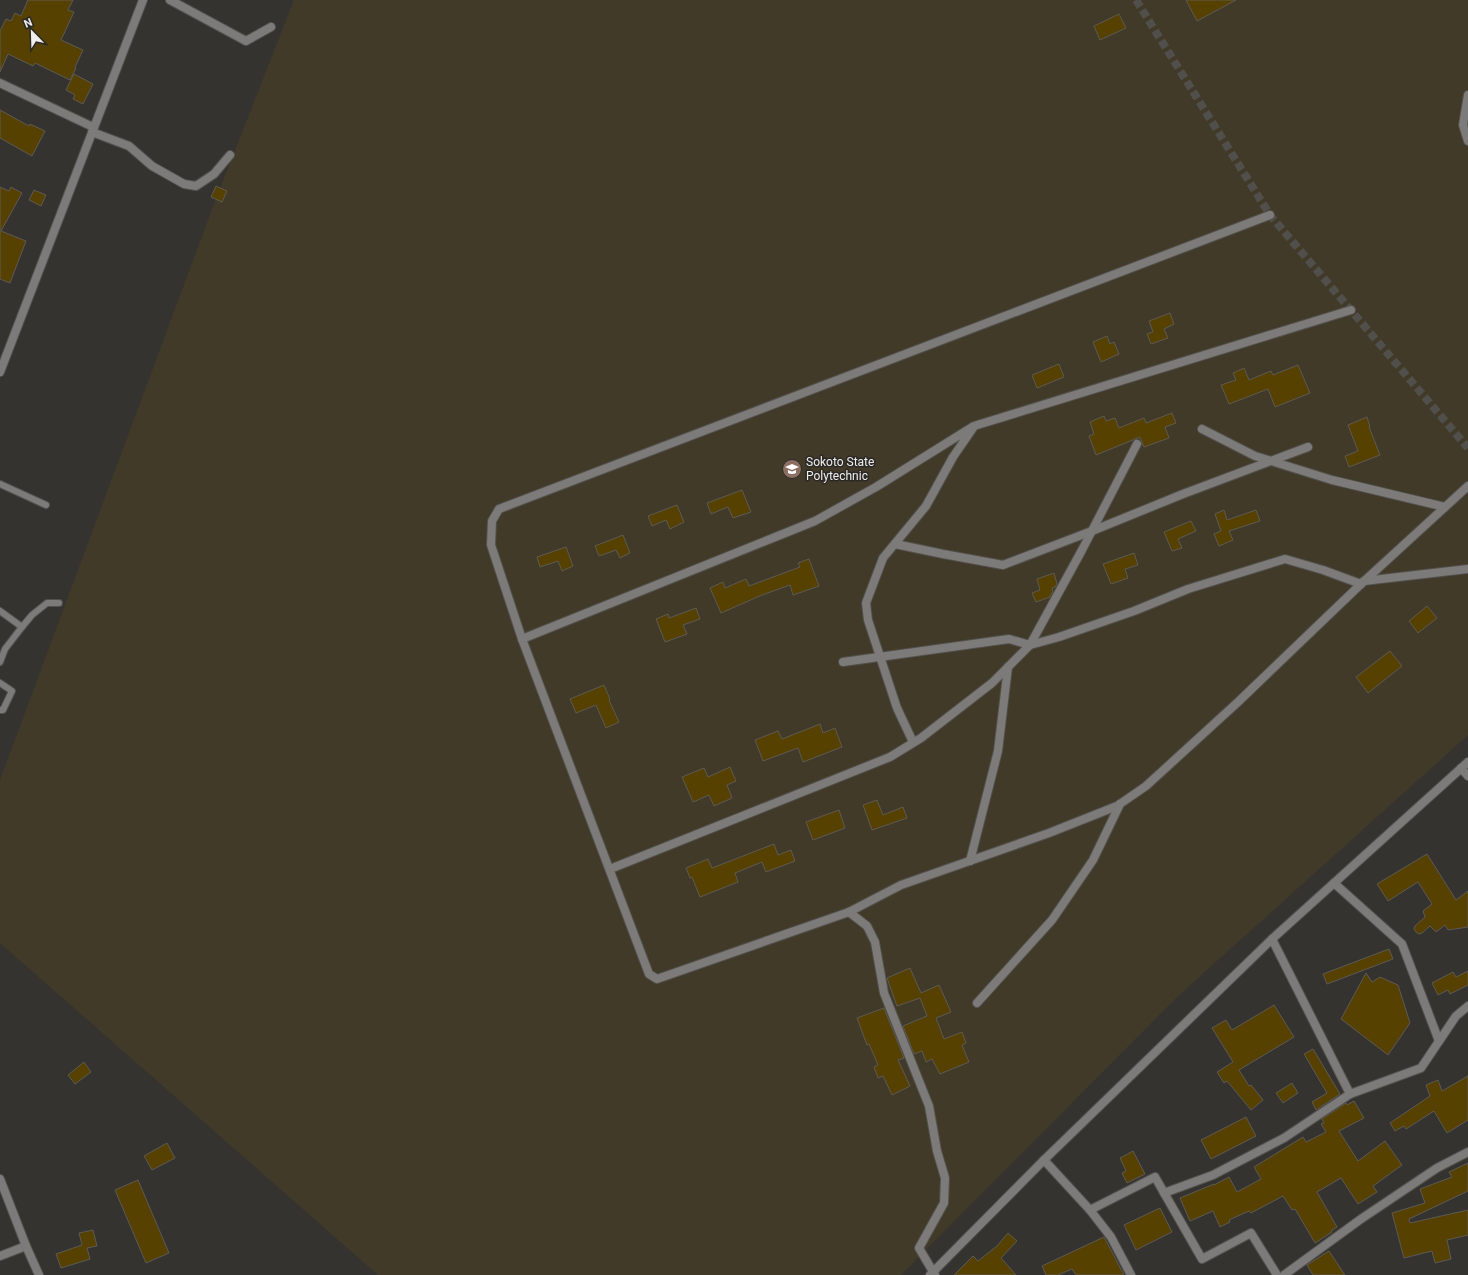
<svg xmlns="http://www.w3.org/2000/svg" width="1468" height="1275" font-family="Roboto,sans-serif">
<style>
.education{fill:#423a29}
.building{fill:#574100;stroke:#5c5a56}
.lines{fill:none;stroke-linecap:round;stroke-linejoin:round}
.minor-tunnel{stroke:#514f4b;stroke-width:8;stroke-dasharray:8 4;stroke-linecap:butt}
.service-casing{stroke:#53514d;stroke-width:8}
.minor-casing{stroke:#53514d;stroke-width:10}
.tertiary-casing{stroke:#53514d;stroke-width:10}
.service{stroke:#7c7b79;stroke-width:6}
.minor{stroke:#7c7b79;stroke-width:8}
.tertiary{stroke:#7c7b79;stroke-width:8}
.labels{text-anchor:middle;stroke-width:3;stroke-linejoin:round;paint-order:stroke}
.poi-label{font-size:12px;fill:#efeeec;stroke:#2b2926;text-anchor:start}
</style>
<rect width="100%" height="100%" fill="#35332f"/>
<path class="education" d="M294,0H1468V735L1178,996L901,1275H378L0,943V780L214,204Z"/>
<g class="building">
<path d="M28,0H73L68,10L74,12L61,40L83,50L75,67L76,68L70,80L35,63L33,66L8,54L0,72V31L6,19L11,21L15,13L21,16Z"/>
<path d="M1186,0H1236L1197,21Z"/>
<path d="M1119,14L1126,28L1100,40L1094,26Z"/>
<path d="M74,74L93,84L83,104L73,99L75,95L66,90Z"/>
<path d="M0,110L29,126L30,124L45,131L32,156L0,138Z"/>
<path d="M216,186L227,191L222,202L211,197Z"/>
<path d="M0,187L9,191L11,187L22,193L1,231L26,241L10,283L0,279Z"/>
<path d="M34,190L46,195L41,206L29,200Z"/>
<path d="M1170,313L1174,324L1164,329L1168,338L1151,344L1147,334L1153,332L1149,321Z"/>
<path d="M1107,336L1110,344L1114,342L1119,354L1101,362L1093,342Z"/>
<path d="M1059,364L1064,377L1037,388L1032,375Z"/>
<path d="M1298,365L1310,393L1275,407L1268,389L1229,404L1221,385L1236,380L1233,373L1244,368L1249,380L1271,371L1273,375Z"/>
<path d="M1172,413L1176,423L1165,427L1169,438L1144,447L1140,437L1096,455L1089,436L1094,434L1090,422L1104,416L1106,421L1115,418L1119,428L1144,418L1146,423Z"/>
<path d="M1367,417L1370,427H1369L1380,455L1349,467L1345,456L1358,451L1348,425Z"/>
<path d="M742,490L751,512L733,518L728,507L711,514L707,503Z"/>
<path d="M677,505L684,522L670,529L666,520L652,526L648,516Z"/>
<path d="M1224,510L1227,520L1256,510L1260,521L1229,531L1233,540L1219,546L1214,534L1221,531L1215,514Z"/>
<path d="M1191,521L1196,531L1178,539L1182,548L1172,551L1164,532Z"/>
<path d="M623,535L630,553L620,558L616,550L599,556L595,546Z"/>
<path d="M566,547L573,566L562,571L558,561L540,567L537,557Z"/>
<path d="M1134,553L1138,565L1125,569L1128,578L1111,584L1103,564Z"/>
<path d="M809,559L819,586L793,595L790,585L762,595L721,613L710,588L723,582L725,588L746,579L749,586L800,567L798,563Z"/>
<path d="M1054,573L1057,584L1055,587L1052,588L1053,591L1050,597L1036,602L1032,593L1040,590L1037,579Z"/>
<path d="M1427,606L1437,618L1418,633L1409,621Z"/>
<path d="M696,608L700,619L683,625L687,634L665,642L656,619L668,614L669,618Z"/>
<path d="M1390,651L1402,666L1368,693L1356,677Z"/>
<path d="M604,685L610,699L609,700L619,722L606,728L596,705L576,713L570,699Z"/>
<path d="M820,724L823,733L835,728L842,747L803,762L798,748L763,761L755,740L778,731L782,739Z"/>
<path d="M730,767L736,781L727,785L732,798L714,806L709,795L693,802L682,777L704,768L708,777Z"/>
<path d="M877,800L883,815L903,807L907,818L872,830L863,805Z"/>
<path d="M839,810L845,828L813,840L806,822Z"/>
<path d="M774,844L778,855L791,850L795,861L766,872L762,862L735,873L738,882L700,897L692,877L690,878L686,868L708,859L712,868Z"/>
<path d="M1427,854L1456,900L1468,891V927L1448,930L1445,925L1436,932L1430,926L1422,933L1419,934L1416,932L1414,929L1415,926L1425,917L1423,911L1432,904L1418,882L1388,901L1377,884Z"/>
<path d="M1389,949L1393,959L1327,984L1323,974Z"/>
<path d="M910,968L921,993L939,985L951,1012L936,1018L944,1039L962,1032L966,1043L962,1045L969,1062L940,1074L932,1059L926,1062L922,1051L914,1054L903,1026L927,1016L920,998L897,1006L887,978Z"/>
<path d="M1468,971V985L1450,994L1448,990L1438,995L1432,983L1453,972L1456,977Z"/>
<path d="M1366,973L1372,982L1380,977L1398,985L1410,1023L1388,1055L1341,1019Z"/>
<path d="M1274,1005L1294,1037L1239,1070L1249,1086L1251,1085L1263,1100L1251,1110L1227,1081L1224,1083L1217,1072L1233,1062L1212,1028L1226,1020L1232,1030Z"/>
<path d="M884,1008L904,1058L898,1060L910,1086L892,1095L883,1076L878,1078L874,1067L878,1065L869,1044L867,1045L857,1018Z"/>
<path d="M1313,1049L1340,1094L1316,1110L1312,1102L1327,1093L1304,1054Z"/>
<path d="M84,1062L91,1072L75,1084L68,1075Z"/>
<path d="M1468,1076V1120L1447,1133L1434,1111L1406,1129L1404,1126L1395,1131L1390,1123L1430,1096L1426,1085L1438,1080L1442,1091Z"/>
<path d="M1292,1083L1298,1093L1283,1103L1276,1093Z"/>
<path d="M1354,1101L1364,1118L1339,1131L1358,1161L1385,1141L1402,1165L1373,1186L1377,1192L1358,1204L1341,1178L1317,1192L1337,1227L1331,1231L1332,1232L1315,1243L1295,1209L1292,1210L1283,1196L1251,1213L1249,1211L1229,1220L1230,1222L1220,1227L1213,1211L1190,1221L1180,1198L1214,1184V1185L1229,1177L1237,1192L1261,1179L1254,1167L1303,1137L1306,1142L1326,1132L1321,1124L1324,1123L1322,1119L1346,1103L1347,1105Z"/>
<path d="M1246,1117L1256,1136L1211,1159L1201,1140Z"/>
<path d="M167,1143L175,1158L152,1170L144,1156Z"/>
<path d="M1133,1151L1145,1174L1127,1183L1122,1173L1126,1171L1120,1158Z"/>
<path d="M1468,1163V1191L1409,1219L1410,1223L1468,1210V1235L1447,1240L1451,1259L1435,1263L1432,1251L1404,1258L1392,1213L1425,1203L1420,1189L1452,1177L1449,1172Z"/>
<path d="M138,1180L169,1253L146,1263L115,1190Z"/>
<path d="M1160,1208L1172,1232L1136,1250L1124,1225Z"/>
<path d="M93,1230L97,1246L87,1248L90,1259L61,1268L56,1254L82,1245L79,1233Z"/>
<path d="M1008,1233L1017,1241L1001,1258L1016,1275H954L973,1256L978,1261L997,1246Z"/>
<path d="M1104,1237L1124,1275H1076L1072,1269L1058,1275H1046L1042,1266Z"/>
<path d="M1329,1251L1345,1275H1313L1307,1265Z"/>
</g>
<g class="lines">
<path class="minor-tunnel" d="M1136,0L1270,215L1468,448"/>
<g class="service-casing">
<g id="service">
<path d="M0,484L46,505"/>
<path d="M0,611L22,627L32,615L47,603H59"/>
<path d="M0,662L5,649L22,627"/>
<path d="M0,683L12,691L3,710H0"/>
</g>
</g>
<g class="minor-casing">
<g id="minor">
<path d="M170,0L246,41L271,27"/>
<path d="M0,83L93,127"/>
<path d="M1468,95L1463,125L1468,141"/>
<path d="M92,132L129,146L152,166L184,184L196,186L214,174L230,155"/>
<path d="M1270,215L499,509L492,521L491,545L522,639L649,974L657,979L849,912L901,885L1049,833L1117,806L1146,786L1238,702L1361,584L1468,486"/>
<path d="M1202,429L1255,456L1332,480L1445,507"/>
<path d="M895,544L943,554L1003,565L1092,531L1183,494L1308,447"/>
<path d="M1364,581L1468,569"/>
<path d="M522,639L815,521L876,487L974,426L1351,310"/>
<path d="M843,662L1009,639L1030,645L1082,550L1137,444"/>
<path d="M913,742L897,708L868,620L866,603L883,558L926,506L953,457L973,428"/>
<path d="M1461,768L1468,776"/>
<path d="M970,861L998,751L1008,667"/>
<path d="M610,869L890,757L921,738L992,683L1030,645L1059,637L1134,611L1188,589L1285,559L1323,570L1361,584"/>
<path d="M1334,883L1402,944L1439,1041"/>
<path d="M849,912L867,926L875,942L884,993L929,1106L937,1151L945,1178L944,1203L919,1248L935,1275"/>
<path d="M1272,939L1350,1094"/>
<path d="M977,1003L1052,920L1093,860L1120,804"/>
<path d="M1044,1160L1090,1210L1111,1237L1131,1275"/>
<path d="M1164,1193L1213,1175L1284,1138L1350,1094L1421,1068L1456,1016L1468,1006"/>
<path d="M1090,1210L1155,1177L1202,1259L1251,1233L1277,1275"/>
<path d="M0,1256L26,1246"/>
<path d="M1284,1275L1361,1219L1437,1168L1468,1152"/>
</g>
</g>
<g class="tertiary-casing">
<g id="tertiary">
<path d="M0,372L143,0"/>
<path d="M0,1179L26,1246L39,1275"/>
<path d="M930,1275L1044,1160L1272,939L1468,762"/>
</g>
</g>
<use href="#service" class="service"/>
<use href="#minor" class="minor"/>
<use href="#tertiary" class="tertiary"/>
</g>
<defs>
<g id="university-disc" transform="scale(1)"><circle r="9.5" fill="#8d6e63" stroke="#2b2926"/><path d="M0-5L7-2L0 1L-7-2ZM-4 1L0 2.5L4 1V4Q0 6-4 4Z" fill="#fff"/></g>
</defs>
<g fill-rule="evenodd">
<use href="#university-disc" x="792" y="469"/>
</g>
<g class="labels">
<g class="poi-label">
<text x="806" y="466">Sokoto State<tspan x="806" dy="14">Polytechnic</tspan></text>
</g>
</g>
<g transform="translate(32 32) rotate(337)" stroke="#2b2926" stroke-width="3" paint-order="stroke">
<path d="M0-3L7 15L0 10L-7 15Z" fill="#efeeec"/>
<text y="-6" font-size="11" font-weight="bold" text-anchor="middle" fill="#efeeec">N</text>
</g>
</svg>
